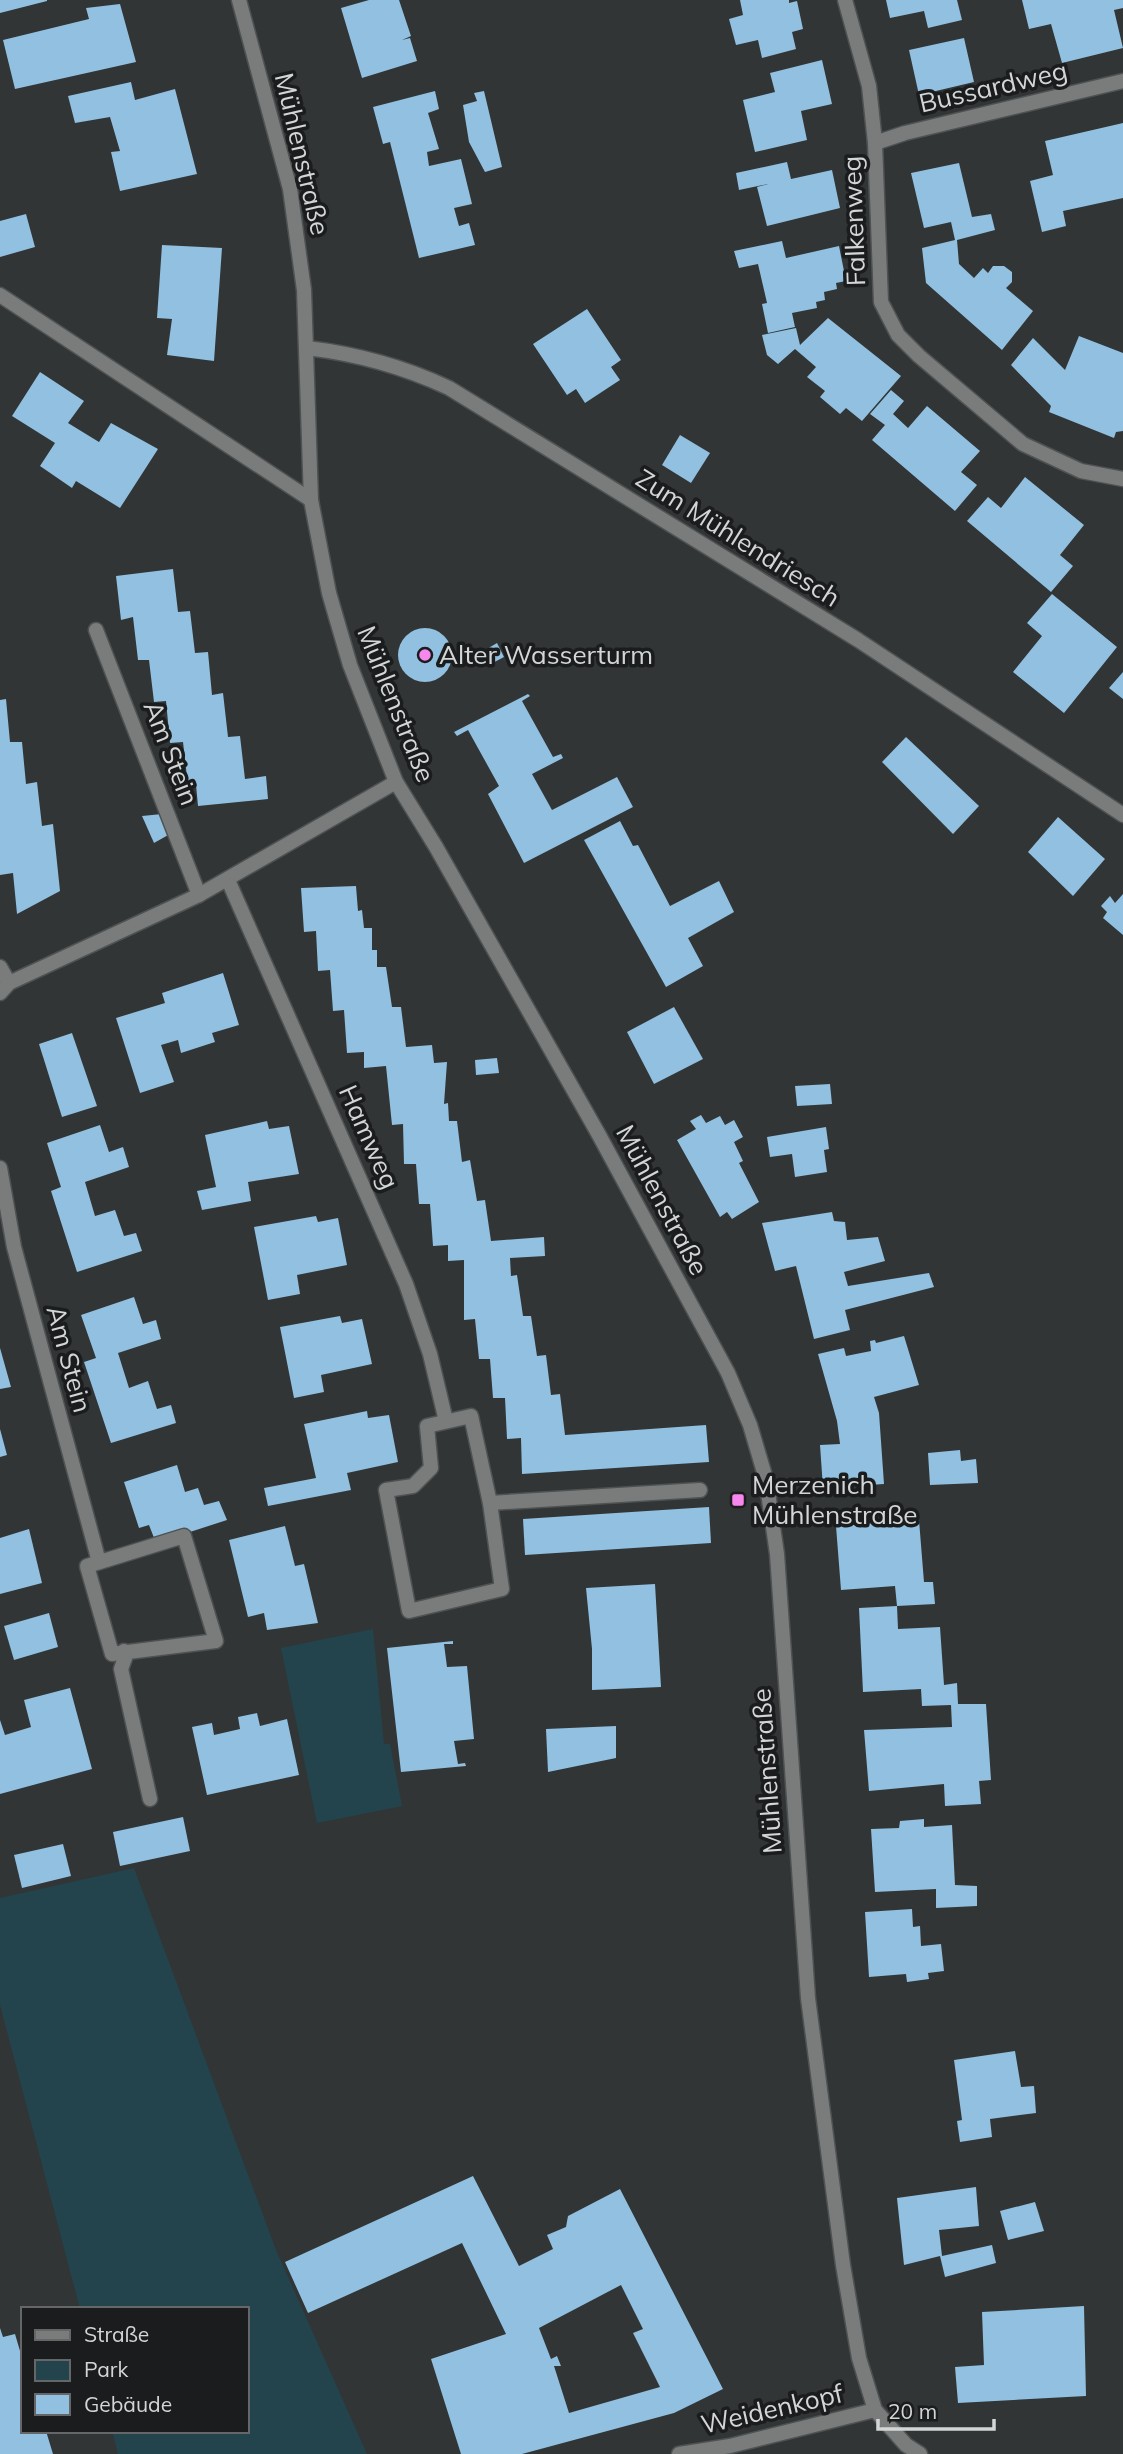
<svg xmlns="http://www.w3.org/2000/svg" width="1123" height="2454" font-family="Mulish,sans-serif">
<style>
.green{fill:#23444c}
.building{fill:#91c0e0;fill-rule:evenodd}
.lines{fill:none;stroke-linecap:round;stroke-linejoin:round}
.service-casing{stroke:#4e5253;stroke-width:17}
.minor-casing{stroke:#4e5253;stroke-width:17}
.service{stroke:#7a7c7c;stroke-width:14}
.minor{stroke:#7a7c7c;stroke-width:14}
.poi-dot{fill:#f688ed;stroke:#1a1c1d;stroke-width:2.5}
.labels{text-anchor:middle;stroke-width:7;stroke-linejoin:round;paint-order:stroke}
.street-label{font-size:26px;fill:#d3d6d7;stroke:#1a1c1d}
.poi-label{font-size:26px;fill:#d3d6d7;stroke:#1a1c1d;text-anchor:start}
</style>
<rect width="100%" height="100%" fill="#313536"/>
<g class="green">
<path d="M373,1629L384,1744H390L402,1806L317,1823L281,1648Z"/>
<path d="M134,1868L276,2250L367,2454H118L112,2431H247V2309H80L0,2005V1898Z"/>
</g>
<g class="building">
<path d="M0,0H47V1L0,13Z"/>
<path d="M369,0H399L411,36L402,40L410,38L417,61L362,78L341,8Z"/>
<path d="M740,0H789V3L797,1L803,29L792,32L796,49L762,58L758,40L736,45L729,19L743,15Z"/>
<path d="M886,0H957L962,20L928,28L924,11L890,18Z"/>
<path d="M1022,0H1123V8L1114,10L1123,48L1062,63L1051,24L1029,29Z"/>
<path d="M120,4L136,62L15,89L3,40L89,19L86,8Z"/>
<path d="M964,38L974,82L919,95L909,50Z"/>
<path d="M822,60L832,104L801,111L807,140L755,152L743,100L775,92L770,73Z"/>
<path d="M131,82L135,100L175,89L197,174L120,191L111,152L120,151L110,117L75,123L68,96Z"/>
<path d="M435,91L439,109L428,113L439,149L427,152L429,166L461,159L472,204L454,208L459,226L469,223L475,245L419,258L390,142L383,144L373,107Z"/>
<path d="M484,91L502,167L485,172L469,142L463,105L477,101L474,93Z"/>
<path d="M1123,123V198L1063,211L1066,226L1042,232L1030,181L1053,175L1045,141Z"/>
<path d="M787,162L791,179L832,170L840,208L767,226L757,187L768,184L739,190L736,173Z"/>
<path d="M959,163L972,217L991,214L995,230L957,240L959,264L974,278L983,268L988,273L993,266H1004L1012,272V282L1006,288L1033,311L1002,350L926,283L922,248L955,240L951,222L924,228L911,173Z"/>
<path d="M26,214L35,247L0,257V221Z"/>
<path d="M782,241L786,258L839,246L846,281L836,283L837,289L824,292L825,300L816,302L817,308L792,313L795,327L768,333L762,304L767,303L758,264L739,268L734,251Z"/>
<path d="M162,245L222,248L214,361L167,355L172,319L157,318Z"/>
<path d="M587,309L621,360L611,367L620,380L585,403L576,389L567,395L533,344Z"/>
<path d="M828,318L901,376L862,421L846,408L840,414L820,397L825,391L807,377L816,367L795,349L778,364L767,355L762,335L796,328L800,345Z"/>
<path d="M1079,336L1123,353V431L1116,432L1114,438L1049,412L1051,406L1011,365L1033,338L1065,370Z"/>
<path d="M40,372L84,401L68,423L99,442L111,423L158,449L120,508L76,481L72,488L40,466L55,443L12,416Z"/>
<path d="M891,390L904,401L893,414L908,428L927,406L980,451L961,472L977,485L955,511L872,440L885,425L870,414Z"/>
<path d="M680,435L710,453L691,483L662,465Z"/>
<path d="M1025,477L1084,525L1060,555L1073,566L1051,592L967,521L988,497L1001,508Z"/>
<path d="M173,569L178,612L190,611L195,653L208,652L212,695L223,693L228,737L240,736L245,779L266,776L268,799L198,806L196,785L188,786L183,742L170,743L166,701L154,702L149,660H138L133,617L121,620L116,576Z"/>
<path d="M1052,594L1117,647L1064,713L1013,672L1042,636L1027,623Z"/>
<circle cx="425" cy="655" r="27"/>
<path d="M497,643L504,657L487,666L480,653Z"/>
<path d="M1123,672V699L1109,688Z"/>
<path d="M528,694L530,696L522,701L553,757L561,754L563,758L532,774L552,810L617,777L633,807L524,863L488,794L499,786L468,730L457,736L454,732Z"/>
<path d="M6,699L10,742H22L26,784L37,782L42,826L53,824L60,891L17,914L13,873L0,875V700Z"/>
<path d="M906,737L979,806L953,834L882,762Z"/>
<path d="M162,814L170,834L154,843L142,816Z"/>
<path d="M1058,817L1105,859L1073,896L1028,852Z"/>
<path d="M620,821L633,846L638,845L670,906L719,881L734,912L688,938L703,966L666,987L584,840Z"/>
<path d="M356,886L358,911L362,910L364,928H372V950H377V967H386L392,1007H401L406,1047L432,1045L434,1063L447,1062L444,1104L448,1103L449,1121H457L462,1162L470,1160L477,1201L485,1200L491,1241L544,1237L545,1256L510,1258L511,1276L517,1275L523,1316H531L537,1356L546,1355L551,1395L560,1394L565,1435L706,1425L709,1462L522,1474L521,1438L507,1439L505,1398H493L490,1359H479L475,1319L464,1320V1260L448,1261V1245L433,1246L430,1204H419L416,1164H404L403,1124L392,1125L386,1066L364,1068V1052L347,1053L344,1010L333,1011L330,970L318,971L316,931L304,932L301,888Z"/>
<path d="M1123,894V935L1103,918L1107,912L1101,906L1110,896L1115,903Z"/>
<path d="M223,973L239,1025L212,1033L215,1042L181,1053L178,1040L161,1045L174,1082L140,1093L116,1018L165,1003L162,993Z"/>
<path d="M674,1007L703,1059L654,1084L627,1032Z"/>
<path d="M72,1033L97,1106L62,1117L39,1044Z"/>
<path d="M497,1058L499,1073L476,1075L475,1060Z"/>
<path d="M830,1084L832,1104L797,1106L795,1086Z"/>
<path d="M701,1115L706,1123L720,1116L725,1125L734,1120L743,1137L734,1142L743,1161L739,1163L759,1202L732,1219L727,1212L720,1217L677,1140L696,1129L690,1121Z"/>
<path d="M267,1121L269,1129L289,1126L299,1174L248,1182L251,1201L202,1210L197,1191L216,1187L205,1135Z"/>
<path d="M100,1125L109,1152L123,1147L129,1167L85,1182L95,1216L115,1210L124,1236L136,1233L142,1251L77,1272L51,1191L61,1187L47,1143Z"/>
<path d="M826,1127L829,1149L824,1150L827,1172L795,1177L792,1154L770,1157L767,1137Z"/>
<path d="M832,1212L834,1221L845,1222L847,1240L878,1237L885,1261L844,1272L848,1286L929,1273L934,1287L845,1310L850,1330L814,1339L796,1266L775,1271L762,1223Z"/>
<path d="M316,1216L318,1222L338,1218L347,1265L297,1275L300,1294L268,1300L254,1227Z"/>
<path d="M134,1297L143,1324L156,1320L161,1339L118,1353L129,1388L148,1381L157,1409L171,1405L176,1423L111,1443L84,1362L96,1358L81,1315Z"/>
<path d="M340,1316L342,1323L362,1319L372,1364L321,1375L324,1392L294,1398L280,1327Z"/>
<path d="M904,1336L919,1385L874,1397L879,1413L884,1484L823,1488L820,1445L840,1444L837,1421L818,1354L844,1348L846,1356L871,1351L870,1341L875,1340L876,1343Z"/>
<path d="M0,1348L11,1387L0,1389Z"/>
<path d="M367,1411L368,1418L389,1415L398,1462L347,1473L351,1490L268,1506L264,1488L316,1478L304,1424Z"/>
<path d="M0,1429L7,1455L0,1457Z"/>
<path d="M960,1450L961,1461L976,1459L978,1483L930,1485L928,1453Z"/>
<path d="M177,1465L185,1492L198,1488L204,1505L219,1501L227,1520L156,1543L149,1525L139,1528L124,1482Z"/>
<path d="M709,1507L711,1543L525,1555L523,1519Z"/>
<path d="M919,1520L924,1582H933L935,1604L897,1606L898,1629L940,1627L944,1685L957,1683L958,1704H986L991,1780L979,1781L981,1804L945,1806L944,1784L869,1791L864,1730L952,1727L951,1705L922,1706L921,1689L863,1692L859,1608L897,1606L895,1586L841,1590L836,1526Z"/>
<path d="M285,1526L295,1566L304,1564L318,1623L267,1630L264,1613L248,1617L229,1540Z"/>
<path d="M29,1529L42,1583L0,1594V1538Z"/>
<path d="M655,1584L661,1687L592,1690V1649L586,1588Z"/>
<path d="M49,1613L58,1647L14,1660L4,1626Z"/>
<path d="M453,1641V1644H444L447,1667L467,1666L474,1739L454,1741L458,1764L465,1763L466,1766L401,1772L387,1648Z"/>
<path d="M70,1688L92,1769L0,1794V1720L5,1735L31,1727L24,1700Z"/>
<path d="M257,1713L260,1726L287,1719L299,1775L207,1795L192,1727L212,1723L214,1735L240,1729L238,1717Z"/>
<path d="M616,1726V1758L548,1772L546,1729Z"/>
<path d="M183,1817L190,1851L120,1866L113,1832Z"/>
<path d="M924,1819V1827L952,1825L955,1885L977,1886V1906L936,1908V1889L875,1892L871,1829L899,1828L900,1821Z"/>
<path d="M63,1844L71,1876L22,1888L14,1855Z"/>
<path d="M912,1909L913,1927L920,1926L921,1946L941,1944L944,1971L928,1973L929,1979L907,1982L906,1974L869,1977L865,1912Z"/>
<path d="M1015,2051L1021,2087L1034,2086L1036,2113L990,2119L992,2137L960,2142L957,2121L962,2120L954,2060Z"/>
<path d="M473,2176L519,2266L553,2249L547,2235L566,2227L568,2216L620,2189L723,2389L674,2413L522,2454H461L431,2359L506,2334L462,2243L308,2313L285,2262ZM621,2285L643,2329L633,2333L660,2387L569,2413L554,2366H561L557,2356L551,2359L539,2328Z"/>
<path d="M976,2187L979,2226L939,2230L942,2256L992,2245L996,2263L945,2277L940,2256L904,2265L897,2198Z"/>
<path d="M1035,2202L1044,2231L1008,2240L1000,2211Z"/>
<path d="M1084,2306L1086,2396L958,2403L955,2367L984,2365L982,2312Z"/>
<path d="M0,2328L3,2337L15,2334L23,2361V2431H46L53,2454H0Z"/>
</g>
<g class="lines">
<g class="service-casing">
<g id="service">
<path d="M96,630L199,895"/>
<path d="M0,967L9,983"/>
<path d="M490,1503L700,1490"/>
</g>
</g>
<g class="minor-casing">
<g id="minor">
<path d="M239,0L290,189L304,290L311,500L329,593L350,665L396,782L436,847L599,1135L728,1373L750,1425L766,1479L777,1554L808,1998L843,2265L859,2358L875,2410L906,2445L920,2454"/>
<path d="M845,0L869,86L875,143L881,302L898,335L919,356L1023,444L1081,471L1123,479"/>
<path d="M875,143L905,133L1123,81"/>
<path d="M0,295L311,500"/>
<path d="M307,348C358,354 402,366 449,388L858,640L1123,815"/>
<path d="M228,880L406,1284L430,1354L446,1421"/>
<path d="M0,993L9,983L199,895L396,782"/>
<path d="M0,1168L14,1247L99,1562"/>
<path d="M471,1416L490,1503L502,1589L409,1611L386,1490L413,1486L431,1468L427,1426Z"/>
<path d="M184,1536L216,1641L112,1654L87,1566Z"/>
<path d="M124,1651L125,1658L121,1669L150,1799"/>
<path d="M679,2454L730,2446L875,2410"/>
</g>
</g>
<use href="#service" class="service"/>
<use href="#minor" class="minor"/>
</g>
<g class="poi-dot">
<circle cx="425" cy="655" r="7"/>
<rect x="731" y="1493" width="14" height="14" rx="3.5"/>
</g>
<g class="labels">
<g class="street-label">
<text transform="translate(993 87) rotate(-13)" y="9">Bussardweg</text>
<text transform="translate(302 154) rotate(77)" y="9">Mühlenstraße</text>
<text transform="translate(854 221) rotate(-92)" y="9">Falkenweg</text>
<text transform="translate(738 538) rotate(32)" y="9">Zum Mühlendriesch</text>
<text transform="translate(396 704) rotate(68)" y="9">Mühlenstraße</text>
<text transform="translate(171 753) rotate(69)" y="9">Am Stein</text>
<text transform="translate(369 1137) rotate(66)" y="9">Hamweg</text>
<text transform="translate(662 1200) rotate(62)" y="9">Mühlenstraße</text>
<text transform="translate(69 1359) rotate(75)" y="9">Am Stein</text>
<text transform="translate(767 1771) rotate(-94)" y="9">Mühlenstraße</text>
<text transform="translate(772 2409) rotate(-13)" y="9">Weidenkopf</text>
</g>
<g class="poi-label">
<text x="439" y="664">Alter Wasserturm</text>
<text x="752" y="1494">Merzenich<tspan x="752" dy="30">Mühlenstraße</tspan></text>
</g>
</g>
<rect x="21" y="2307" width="228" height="126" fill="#1a1c1d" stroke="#646667" stroke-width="2"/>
<rect x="35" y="2330" width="35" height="10" fill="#7a7c7c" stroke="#646667" stroke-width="2"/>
<text x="84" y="2342" font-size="21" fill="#d3d6d7">Straße</text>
<rect x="35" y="2360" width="35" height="21" fill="#23444c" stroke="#646667" stroke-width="2"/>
<text x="84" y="2377" font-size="21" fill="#d3d6d7">Park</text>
<rect x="35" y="2394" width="35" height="21" fill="#91c0e0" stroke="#646667" stroke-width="2"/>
<text x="84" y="2412" font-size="21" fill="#d3d6d7">Gebäude</text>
<path d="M878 2419v10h116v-10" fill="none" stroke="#d3d6d7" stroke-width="3.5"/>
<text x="888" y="2419" font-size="21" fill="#d3d6d7" stroke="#1a1c1d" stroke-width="5" paint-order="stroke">20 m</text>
</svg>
